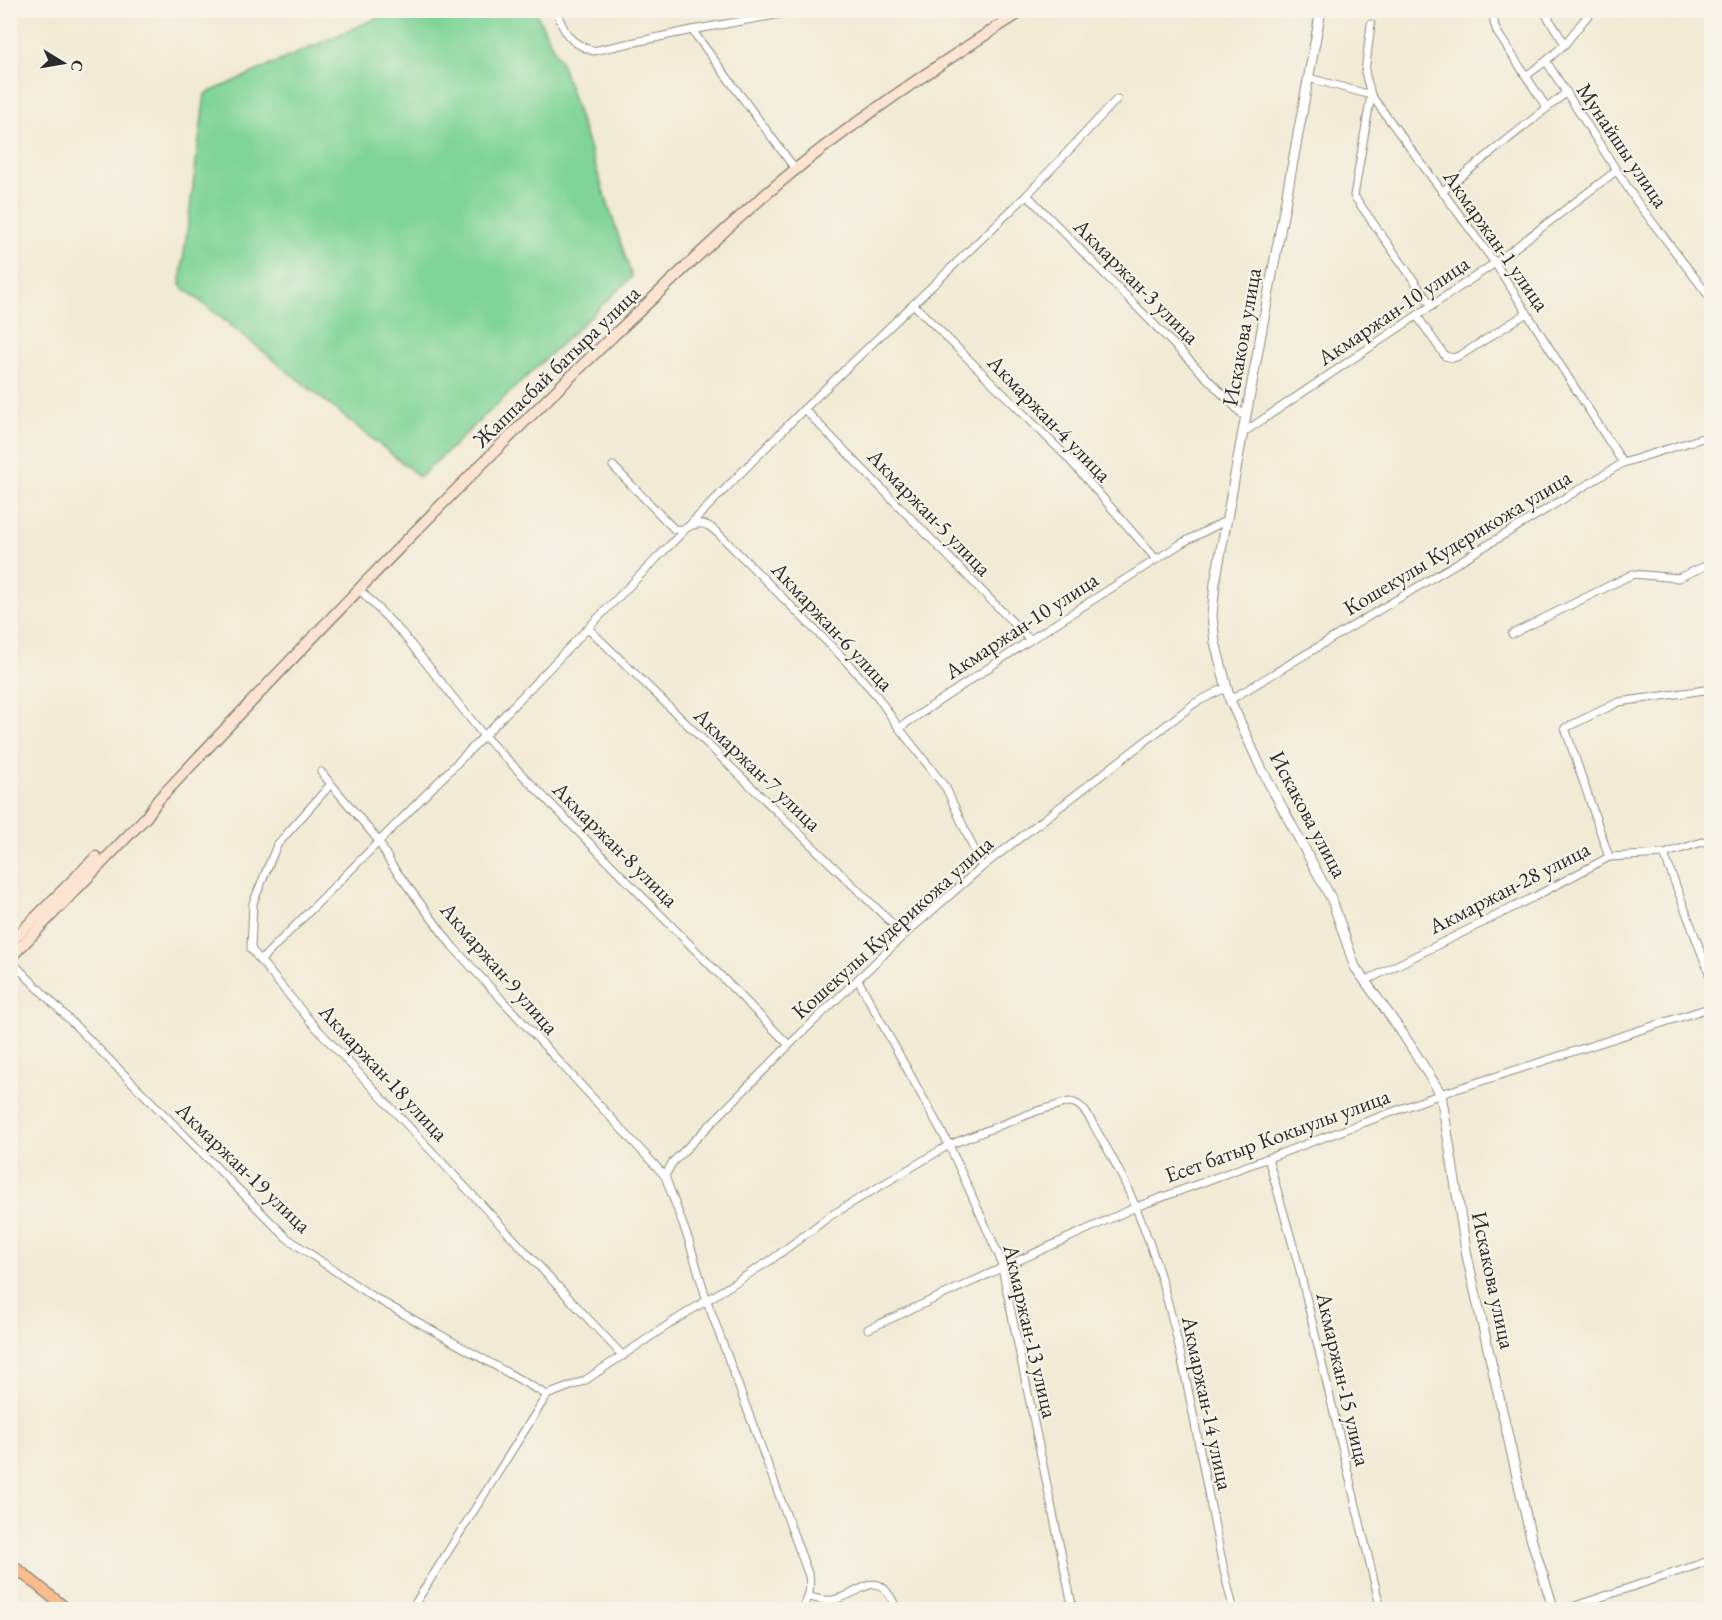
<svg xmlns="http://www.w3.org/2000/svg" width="1722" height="1620" font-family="'EB Garamond',serif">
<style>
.green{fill:#7fd497;stroke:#558061;stroke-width:1.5}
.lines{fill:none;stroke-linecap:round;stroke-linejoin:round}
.minor-casing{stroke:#8e8a80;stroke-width:9}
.tertiary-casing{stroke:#8e8a80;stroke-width:11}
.secondary-casing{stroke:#8e8a80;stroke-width:13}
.primary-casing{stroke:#8e8a80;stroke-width:13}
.minor{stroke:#fff;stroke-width:7}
.tertiary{stroke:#fff;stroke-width:9}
.secondary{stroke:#fde4d1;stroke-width:10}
.primary{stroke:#fabc8b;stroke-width:10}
.labels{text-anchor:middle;stroke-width:4.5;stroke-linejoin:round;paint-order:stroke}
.street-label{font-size:22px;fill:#2b2b2b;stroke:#f7f3e8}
</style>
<rect width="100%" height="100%" fill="#f7f3e8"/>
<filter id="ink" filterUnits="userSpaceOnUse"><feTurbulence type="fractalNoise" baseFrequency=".0167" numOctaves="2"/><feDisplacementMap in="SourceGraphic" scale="12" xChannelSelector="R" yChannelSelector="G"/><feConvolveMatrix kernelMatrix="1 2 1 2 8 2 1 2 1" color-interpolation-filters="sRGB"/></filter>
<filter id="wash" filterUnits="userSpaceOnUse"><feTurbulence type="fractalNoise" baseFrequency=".008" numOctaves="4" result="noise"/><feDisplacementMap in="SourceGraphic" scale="24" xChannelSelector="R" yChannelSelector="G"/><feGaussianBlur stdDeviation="1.35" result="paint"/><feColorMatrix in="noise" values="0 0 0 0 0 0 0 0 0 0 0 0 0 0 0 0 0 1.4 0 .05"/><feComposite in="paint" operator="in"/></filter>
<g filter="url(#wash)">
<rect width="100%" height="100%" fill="#f1ead4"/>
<path class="green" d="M395,10L535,11L562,65L632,277L420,477L180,285L205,94Z"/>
</g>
<g filter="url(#ink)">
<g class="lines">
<g class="minor-casing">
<g id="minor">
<path d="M556,10C565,34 568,42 593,51L692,30L803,10"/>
<path d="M1494,10V23L1497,32L1547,108"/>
<path d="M1543,10L1565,44L1546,61L1637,202L1712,300"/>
<path d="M1371,24L1365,72L1371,95L1354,196L1432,306"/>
<path d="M692,30L796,170"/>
<path d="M1565,44L1584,20L1594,10"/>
<path d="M1526,76L1546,61"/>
<path d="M1309,78L1371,95L1495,263L1623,463"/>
<path d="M1443,191L1567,92"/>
<path d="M1027,195L1246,418"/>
<path d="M914,305L1067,457L1156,559"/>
<path d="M1417,316L1445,356L1453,358L1461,355L1527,313"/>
<path d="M804,409L1030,640"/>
<path d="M1244,432L1495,263L1616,171"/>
<path d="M613,466L674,529C689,531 687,525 698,524C708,522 717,533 724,539L844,659L877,696L899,728L946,788L982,867"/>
<path d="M360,590L402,633L484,736L789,1045"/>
<path d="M588,628L904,935"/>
<path d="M1512,634L1633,574L1678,578L1712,563"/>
<path d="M1230,700L1623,463L1712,435"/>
<path d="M899,728L1030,640L1182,543L1227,520"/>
<path d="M321,772L378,840L391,864L453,947L665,1176L689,1241L707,1301L809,1576C811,1589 809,1598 802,1610"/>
<path d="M331,784L277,845L253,903L251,949L311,1022L623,1356"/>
<path d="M1664,854L1712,981"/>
<path d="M1609,857L1565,728L1619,702L1712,689"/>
<path d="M10,960L287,1238L370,1295L547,1395"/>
<path d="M260,961L484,736L588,628L804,409L1027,195L1117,99"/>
<path d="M858,980L949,1145L1000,1258L1073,1610"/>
<path d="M1365,981L1534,897L1609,857L1664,854L1712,839"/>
<path d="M1268,1158L1298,1263L1381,1610"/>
<path d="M665,1176L672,1163L789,1045L904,935L982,867L1195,703L1225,688"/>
<path d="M868,1329L1136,1207L1441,1094L1712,1007"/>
<path d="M808,1596C816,1599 823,1601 832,1600C864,1595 877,1562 897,1610"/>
<path d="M411,1610L547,1395L584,1381L677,1319L771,1260L830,1216L949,1145L1037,1111L1069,1102C1085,1102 1093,1126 1101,1138C1168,1249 1186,1382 1211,1507C1218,1541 1224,1576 1234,1610"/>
<path d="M1563,1610L1712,1560"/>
</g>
</g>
<g class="tertiary-casing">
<path id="tertiary" d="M1321,10L1215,583L1212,616L1215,642L1230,700L1262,770L1332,900L1355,967L1403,1034L1441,1094L1467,1256L1531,1538L1554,1610"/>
</g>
<g class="secondary-casing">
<g id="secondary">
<path d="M10,943L96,857"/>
<path d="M10,958L147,816L158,800C307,643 456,485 613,336C682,271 749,204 824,147C889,98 956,53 1024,10"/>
</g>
</g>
<g class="primary-casing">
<path id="primary" d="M10,1563L68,1610"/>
</g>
<use href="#minor" class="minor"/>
<use href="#tertiary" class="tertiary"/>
<use href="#secondary" class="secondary"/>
<use href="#primary" class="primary"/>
</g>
</g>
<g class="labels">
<g class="street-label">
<text transform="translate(1623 145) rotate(56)" y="8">Мунайшы улица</text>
<text transform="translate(1497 240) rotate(55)" y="8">Акмаржан-1 улица</text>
<text transform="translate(1137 281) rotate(45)" y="8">Акмаржан-3 улица</text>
<text transform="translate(1393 310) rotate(-34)" y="8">Акмаржан-10 улица</text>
<text transform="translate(1241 337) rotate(-80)" y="8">Искакова улица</text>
<text transform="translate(556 366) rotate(-44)" y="8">Жаппасбай батыра улица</text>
<text transform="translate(1050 418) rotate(46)" y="8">Акмаржан-4 улица</text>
<text transform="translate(930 512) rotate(46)" y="8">Акмаржан-5 улица</text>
<text transform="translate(1457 542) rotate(-31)" y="8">Кошекулы Кудерикожа улица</text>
<text transform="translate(1021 625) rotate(-33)" y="8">Акмаржан-10 улица</text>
<text transform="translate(833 626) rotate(47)" y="8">Акмаржан-6 улица</text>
<text transform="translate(758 769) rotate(44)" y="8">Акмаржан-7 улица</text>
<text transform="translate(1309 814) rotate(62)" y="8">Искакова улица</text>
<text transform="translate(616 844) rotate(45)" y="8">Акмаржан-8 улица</text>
<text transform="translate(1509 887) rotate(-27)" y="8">Акмаржан-28 улица</text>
<text transform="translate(892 927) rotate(-42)" y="8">Кошекулы Кудерикожа улица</text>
<text transform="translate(500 968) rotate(49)" y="8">Акмаржан-9 улица</text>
<text transform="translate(384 1072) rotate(47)" y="8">Акмаржан-18 улица</text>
<text transform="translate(1277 1135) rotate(-20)" y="8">Есет батыр Кокыулы улица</text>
<text transform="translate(244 1167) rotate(44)" y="8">Акмаржан-19 улица</text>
<text transform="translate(1494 1280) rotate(78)" y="8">Искакова улица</text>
<text transform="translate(1031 1331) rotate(77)" y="8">Акмаржан-13 улица</text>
<text transform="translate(1344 1379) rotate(77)" y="8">Акмаржан-15 улица</text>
<text transform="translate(1208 1403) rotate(78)" y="8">Акмаржан-14 улица</text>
</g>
</g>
<rect width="1722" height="1620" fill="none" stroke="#f7f3e8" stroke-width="36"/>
<g transform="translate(63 63) rotate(101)" stroke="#f7f3e8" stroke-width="4.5" paint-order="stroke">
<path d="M0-4.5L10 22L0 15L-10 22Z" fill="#2b2b2b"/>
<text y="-9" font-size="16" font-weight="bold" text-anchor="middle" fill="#2b2b2b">С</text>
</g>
</svg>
